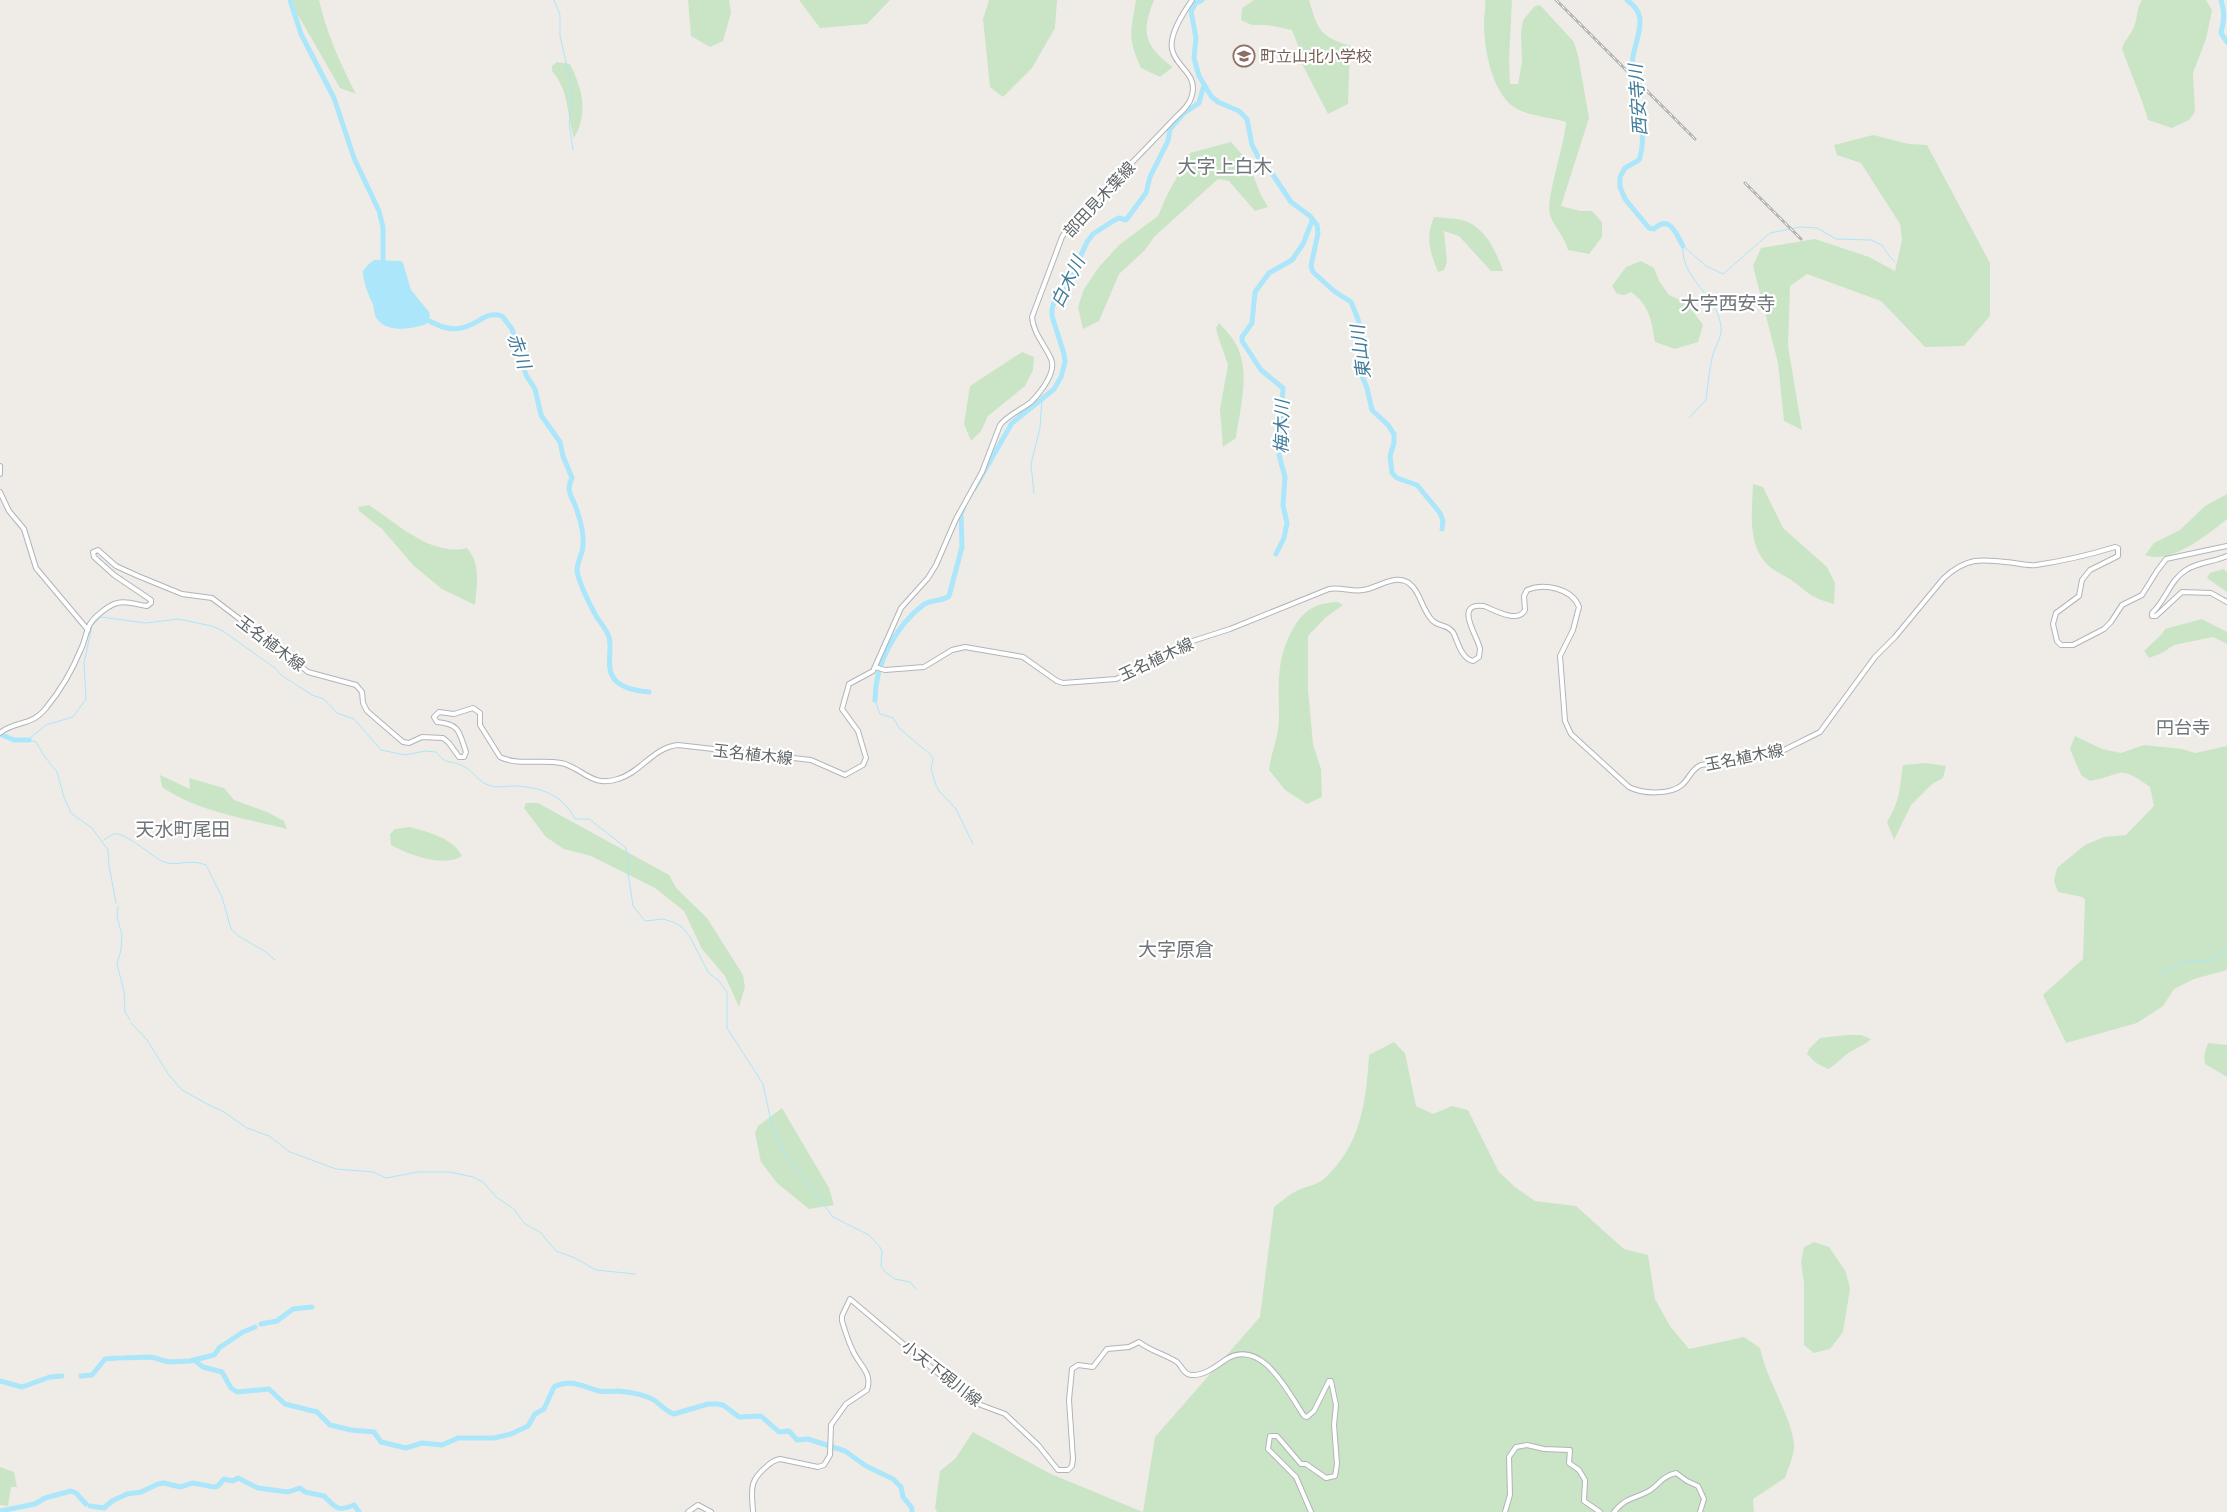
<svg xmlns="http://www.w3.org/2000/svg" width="2227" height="1512" font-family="'Noto Sans','Noto Sans JP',sans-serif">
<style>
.green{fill:#cae5c5}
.water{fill:#abe6fb}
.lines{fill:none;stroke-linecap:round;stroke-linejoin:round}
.stream{stroke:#abe6fb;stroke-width:1}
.river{stroke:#abe6fb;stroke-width:5}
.secondary-casing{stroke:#b1b5b8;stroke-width:6}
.secondary{stroke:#fff;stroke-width:4}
.rail-casing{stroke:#b4b5b6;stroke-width:3}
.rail{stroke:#fff;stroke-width:1;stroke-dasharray:4;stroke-linecap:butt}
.labels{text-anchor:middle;stroke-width:4.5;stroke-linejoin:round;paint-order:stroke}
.education-label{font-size:16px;fill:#785e54;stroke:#fff;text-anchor:start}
.street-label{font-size:16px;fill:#5e6366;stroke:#fff}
.water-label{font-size:18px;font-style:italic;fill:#427d9b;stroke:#fff}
.neighbourhood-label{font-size:18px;fill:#6f7578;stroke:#fff}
.quarter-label{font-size:19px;fill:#6f7578;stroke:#fff}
</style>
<rect width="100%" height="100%" fill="#efece7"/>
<g class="green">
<path d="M293,0H319C326,32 341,65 356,94L340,88L294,8Z"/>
<path d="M688,0H729L731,13L723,41L710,47L691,36Z"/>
<path d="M799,0H890L867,24L820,28Z"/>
<path d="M989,0H1057L1055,28L1032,68L1003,97L990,87L983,19Z"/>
<path d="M1136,0H1154C1141,32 1144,46 1173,67L1160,77L1141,68C1127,37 1131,32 1136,0Z"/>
<path d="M1254,0H1309C1319,32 1319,35 1350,46L1348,104L1328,114L1301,62L1299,48L1292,30L1267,25H1252L1241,20L1242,8Z"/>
<path d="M1485,0H1512L1509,59L1510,84H1518L1522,62L1521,33L1523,20L1535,6L1540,5L1574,42L1578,55L1589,118L1561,206L1580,211H1592L1602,222V237L1589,254L1568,250C1564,235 1554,227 1550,215C1545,200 1565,144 1566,122C1550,117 1524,116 1511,105C1491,87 1484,49 1484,23C1484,15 1486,8 1485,0Z"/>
<path d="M2142,0H2206L2212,10L2206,39L2193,73L2195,112L2189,120L2172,128L2148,120L2143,104L2122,49C2124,40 2131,35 2134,27C2138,17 2136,9 2142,0Z"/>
<path d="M557,62L570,64C582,88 589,113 574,138C566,113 570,92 552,71V66Z"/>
<path d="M1873,135L1909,144L1927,145L1990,263V316L1964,346L1925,347L1881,301L1807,274L1790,286L1788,346L1802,430L1784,421L1778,363L1753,266L1761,248L1815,239L1869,257L1895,271L1902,240L1900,224L1861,163L1837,155L1834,145Z"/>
<path d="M1231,142L1247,160L1261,195L1268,207L1255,211L1229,181L1218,179L1154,237L1145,250L1119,274L1099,321L1083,329L1078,307L1084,289L1099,267L1119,245L1158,216L1167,195L1190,153Z"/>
<path d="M1434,217C1443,218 1453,218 1462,220C1485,226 1496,251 1503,271H1491L1459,236L1444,231L1447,262L1444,270L1438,272C1430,252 1425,238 1434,217Z"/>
<path d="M1641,261L1654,268L1659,281L1669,295L1687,303L1703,325L1698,342L1675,349L1655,342C1651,319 1650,306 1631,292L1624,295L1617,294L1612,286L1626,267Z"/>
<path d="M1219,323C1224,329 1230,334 1234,341C1252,369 1240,408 1236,438L1223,447L1220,409L1228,365L1218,336L1216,328Z"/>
<path d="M1022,352L1034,357L1033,370L1025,386L988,416L981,431L971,441L964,424L970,386Z"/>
<path d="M1753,484L1763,487L1783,528L1827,567L1835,583L1834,604C1812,598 1811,595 1794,582C1788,577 1780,574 1774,570C1746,550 1752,514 1753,484Z"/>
<path d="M2227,494V519C2207,535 2171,565 2145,555L2154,543L2180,530L2205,506Z"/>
<path d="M369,505C396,523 432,557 467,548C481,564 477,584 475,605L442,589L414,566L382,529L359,511L358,507Z"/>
<path d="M2224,569L2227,573V592L2207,578L2210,573Z"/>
<path d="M1338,602L1343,605L1325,618L1308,636V689L1313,744L1321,769L1322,797L1307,804L1285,790L1269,770C1271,753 1278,738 1279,721C1279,686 1275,659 1294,627C1305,609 1316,603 1338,602Z"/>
<path d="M2202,619L2227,632V644L2213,637L2174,645L2162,653L2149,658L2144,651L2162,634L2165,629Z"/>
<path d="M2075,736L2102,749L2121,753L2144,745L2182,749L2195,753L2227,746V970L2194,979L2174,989L2163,1006L2137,1023L2066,1043L2043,995L2083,959L2085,899L2082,897L2058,892L2054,881L2057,868L2085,845L2104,837L2126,835L2154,806L2150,787C2117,764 2126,774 2090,781L2081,775L2070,749Z"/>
<path d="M1926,763L1946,766L1943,778L1932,784L1911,805L1894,840L1887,822C1901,799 1899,790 1903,765Z"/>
<path d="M160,775L190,789L189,778L224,788L234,800L267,812L284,821L287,829C245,818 198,812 162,787Z"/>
<path d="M526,803H538L669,875L677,889L707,918L743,975L745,987L739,1007L725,976L702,949L684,911L655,888L591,856L564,849L546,837L524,808Z"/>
<path d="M410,827C428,832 453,838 462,856C442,868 410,855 391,845L390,834L395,829Z"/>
<path d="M1847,1035H1861L1871,1039C1864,1046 1855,1048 1847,1054C1840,1059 1836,1065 1828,1069L1816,1063L1807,1054L1809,1049L1820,1038Z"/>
<path d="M1394,1042L1405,1053L1416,1106L1433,1114L1452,1106L1468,1110L1499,1172L1515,1187L1535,1201L1576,1206L1624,1249L1648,1255L1655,1299L1670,1326L1689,1349L1744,1337L1760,1348C1766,1379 1791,1415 1794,1444C1795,1454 1788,1468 1785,1478L1753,1499L1754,1512H1143L1155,1437L1260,1317L1274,1207C1281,1202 1288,1195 1296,1191C1304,1187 1317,1185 1324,1179C1361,1145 1366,1102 1369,1055Z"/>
<path d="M2208,1043L2227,1045V1077L2205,1064L2204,1056Z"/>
<path d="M782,1108L829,1188L834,1205L809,1209L777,1183L761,1162L755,1133L758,1126Z"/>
<path d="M1814,1242L1829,1247L1846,1272L1850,1289L1843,1332L1830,1349L1814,1353L1804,1345V1283L1801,1262L1804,1247Z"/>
<path d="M973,1432L1051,1474L1143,1512H937L935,1508L940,1471L955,1459Z"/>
<path d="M0,1467L14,1472L17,1487H11L8,1506L0,1505Z"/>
</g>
<path class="water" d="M374,260L401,261L403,263L411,290L429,312L430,316L426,324C413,329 388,333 378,320C373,315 375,308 372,302C369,297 362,277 363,272C364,268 370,263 374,260Z"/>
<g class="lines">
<g class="stream">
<path d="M554,0L560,15V36L570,79L572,102L569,123L573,150"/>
<path d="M1683,246L1706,266L1723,274L1770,233L1800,227L1817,228L1836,239L1871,240L1882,245L1890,257L1895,262"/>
<path d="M1683,247C1680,275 1714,295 1720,321C1724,335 1717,342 1713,354C1709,369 1708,385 1706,400L1689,418"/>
<path d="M1034,493L1031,464L1040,428L1042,399"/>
<path d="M875,700L880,714L893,718L900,729L931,755L933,759L931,768L935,783L939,791L956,809L973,844"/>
<path d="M104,840C107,838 111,835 114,834C124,831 154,858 164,862C177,867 189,858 206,865L222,897L231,929L240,937L266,952L275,960"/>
<path d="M116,903L109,866L108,850L92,828L71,813L64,797L57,772L45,757L36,742L29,740L30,738L46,725L73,717L86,699L84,663L92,626L101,617L146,623L178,619L212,626L223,631L275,668L281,675L312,695L324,699L337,713L354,719L381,750L405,755L425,751L436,752C447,766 449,759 463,766C473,770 477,782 491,786C498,788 507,786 514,786C541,787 563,795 575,819H589L625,847L629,858L628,873L633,906L645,921L663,919L673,922L682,927L690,937L708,972L719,981L727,992V1028L763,1084L772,1126L783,1151L833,1217L869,1235L880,1247L882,1252L881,1266L885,1272L895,1279L910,1282L916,1289"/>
<path d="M118,906L117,917L122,935L121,950L117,964L124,991L125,1012L130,1020"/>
<path d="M2159,973C2169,972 2174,966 2182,963C2205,956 2203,970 2227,949"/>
<path d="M131,1023L147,1040L169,1075L182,1090L209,1105L224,1112L247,1128L269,1136L290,1152L336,1169L373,1172L386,1178L418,1172H450L473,1177L483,1182L496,1197L514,1209L525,1224L540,1232L556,1251L575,1258L596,1270L635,1274"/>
</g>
<g class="river">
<path d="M290,0L301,34L334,98L354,158L379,211L383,227V266"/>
<path d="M1202,0L1196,3L1191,11L1196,38L1194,58L1199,76L1211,96L1218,102L1239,111L1247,119L1252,145L1262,164L1271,172L1291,202L1310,216L1317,225L1318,233L1311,266L1313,272L1334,291L1351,302L1358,319L1364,345L1362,376L1367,388L1372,410L1388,425L1394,434V443L1390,456L1392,473L1397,478L1417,485L1440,513L1443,521L1442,529"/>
<path d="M1627,0C1633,5 1639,10 1640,19C1641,37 1630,53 1632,72C1634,99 1649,133 1639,160L1625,168L1620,177V187L1625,199L1649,228L1654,229C1670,214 1676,234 1683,246"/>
<path d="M2221,0C2225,13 2224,20 2221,33L2227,42"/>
<path d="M424,318C471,347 478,307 502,316L512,329L526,375L535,389L541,415L560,442L563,456L572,478C564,493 575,499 578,514C581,523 584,535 583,545C583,554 577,561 577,571C580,586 588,601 595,614C599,622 606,628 609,637C613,651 604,669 616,681C624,689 638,691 649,692"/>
<path d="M974,489L1012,423L1042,399L1054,389L1061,377L1065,362L1064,354L1052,316V309L1054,302L1072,275L1087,242L1093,234L1113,221L1119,218L1126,220L1146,193L1150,177L1168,141L1170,129L1183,114L1199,103L1204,85"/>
<path d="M1276,554L1284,538L1287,523L1283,505L1285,477L1279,455L1283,388L1261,370L1242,341V337L1252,323L1255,292L1269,273L1292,260L1303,244L1312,221"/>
<path d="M875,700C875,664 895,627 923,605C931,599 942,602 949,596L962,547L961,514L964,507"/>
<path d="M0,734L14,740H29"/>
<path d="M261,1324L277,1321L293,1309L312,1307"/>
<path d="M219,1348L243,1332L255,1327"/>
<path d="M122,1358L151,1357L169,1362L190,1361L214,1355L218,1350"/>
<path d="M194,1360L203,1367L222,1372L231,1388L237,1392L269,1389L285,1404L317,1412L330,1425L351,1430L374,1432L381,1442L406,1448L422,1443L442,1445L458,1438H494L511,1434L528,1426L535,1414L544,1409L554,1387C570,1378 584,1387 599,1391C605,1392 612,1391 618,1391C630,1392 642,1394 652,1399C660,1403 666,1412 674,1414L708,1404H717L723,1405L739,1417L761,1416L779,1432L789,1431L797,1440L808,1439L845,1451L866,1466L893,1479L901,1487L903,1497L912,1508V1512"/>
<path d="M81,1376L92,1375L105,1359L118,1358"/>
<path d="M0,1381L22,1387L50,1377L62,1376"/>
<path d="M90,1506L104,1508L112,1501L127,1494L141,1492L158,1484L164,1483L180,1487L193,1483L214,1487L218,1486L224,1479L233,1481L238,1478L258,1488L288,1492L300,1488L305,1492L324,1496C336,1508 337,1512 354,1505L359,1512"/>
<path d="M0,1511L35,1504L45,1498L71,1491L76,1493L86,1504"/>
</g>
<g class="secondary-casing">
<g id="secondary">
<path d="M0,466V474"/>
<path d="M0,492L9,511L24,529L36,568L88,630"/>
<path d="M2227,556C2214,562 2198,562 2186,570C2170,580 2166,600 2152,613V616H2156L2182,592L2211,593L2227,602"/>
<path d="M875,667L885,670L924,667L952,650L965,647L1023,657L1057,681L1063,683L1116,679L1150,664L1180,645L1230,629L1329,589C1341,587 1352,592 1363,590C1379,588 1399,570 1413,587C1421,596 1423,611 1432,620C1438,627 1449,624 1454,634C1458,643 1462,659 1473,661L1479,657C1479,655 1480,651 1480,649C1479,638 1452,602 1484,606C1494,610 1518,624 1525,610L1524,596L1527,590C1544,583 1572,588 1579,607L1573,630L1560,656L1565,721L1571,734L1629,787C1642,794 1670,795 1682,785C1690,778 1691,769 1701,765L1776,754L1820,732L1875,657L1895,637L1943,579C1967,556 1983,559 2014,563C2021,564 2029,566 2036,565C2063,561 2089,555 2115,547L2118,548V556L2090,570L2082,580L2079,596L2056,613L2053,624L2057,641L2061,645H2073L2104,629L2111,622L2122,605L2142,595L2157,571L2166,559L2227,546"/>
<path d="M0,733C16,720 31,727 46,708C61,690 72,671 81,649C85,641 86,631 90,624C94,617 109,605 117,603C127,600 137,605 147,606L151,603V600L114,575L94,557L93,552L98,550L116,566L138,576L182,594L212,598L241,620L259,630L267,639L308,672L356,685L362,692L363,703L367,711L403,742L409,743L422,737L443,738L449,743L459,757H464L466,752C459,732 460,724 437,722L434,717L439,712L454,714L473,708L480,713V725L500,757C518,766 541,759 561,763C582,767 591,788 618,779C640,773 654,747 678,745L811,760L845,775L863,765L866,758L858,731L842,709L849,684L873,671L901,608L928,578L936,565L956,519L982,472L1000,425C1008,415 1021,410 1031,402C1040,393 1057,372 1051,359C1045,345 1033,333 1032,317L1062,237L1067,229C1103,192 1139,156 1174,119C1181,112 1190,105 1192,95C1198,73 1175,67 1172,49C1169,34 1184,12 1192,0"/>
<path d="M688,1512L698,1505L711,1512"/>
<path d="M753,1512C752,1491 748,1482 766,1467C770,1463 774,1460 780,1459L818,1467L824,1465L830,1455L831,1425L846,1404L867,1390C873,1373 859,1365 853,1351C848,1341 845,1331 842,1321V1316L850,1299L939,1374L981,1405L1005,1414L1039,1446L1058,1470H1068L1072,1466L1073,1459L1069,1400L1072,1369L1078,1365L1093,1367L1107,1349L1129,1347L1139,1342C1150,1351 1165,1354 1177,1362C1182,1366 1183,1374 1191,1375C1204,1376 1215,1367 1225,1360C1261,1336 1288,1392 1304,1416L1307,1417L1314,1411L1329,1381H1331L1336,1405L1334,1425L1337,1464L1335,1476L1326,1478L1306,1464H1301L1277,1436H1270L1268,1449L1296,1477L1311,1512"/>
<path d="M1505,1512L1510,1495L1509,1457L1516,1447L1527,1445L1544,1449L1570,1450L1569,1463L1579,1470L1585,1480L1584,1501L1600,1512"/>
<path d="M1614,1512C1627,1497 1631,1500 1647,1492C1659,1486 1660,1477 1676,1473L1687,1481L1698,1486L1704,1499L1700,1512"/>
</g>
</g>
<use href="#secondary" class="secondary"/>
<g class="rail-casing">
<g id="rail">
<path d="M1556,0L1695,139"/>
<path d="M1745,183L1801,239"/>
</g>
</g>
<use href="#rail" class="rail"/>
</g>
<defs>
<g id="school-ring" transform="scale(1.125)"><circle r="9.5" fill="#fff" stroke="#8d6e63" stroke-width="1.5"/><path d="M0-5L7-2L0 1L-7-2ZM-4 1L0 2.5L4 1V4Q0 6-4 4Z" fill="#8d6e63"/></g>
</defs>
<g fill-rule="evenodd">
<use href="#school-ring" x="1244" y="56"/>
</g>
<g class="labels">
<g class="education-label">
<text x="1260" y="62">町立山北小学校</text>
</g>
<g class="street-label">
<text transform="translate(1099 199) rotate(-47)" y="6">部田見木葉線</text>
<text transform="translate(271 643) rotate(37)" y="6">玉名植木線</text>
<text transform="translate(1156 659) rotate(-25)" y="6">玉名植木線</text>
<text transform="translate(753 754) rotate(6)" y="6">玉名植木線</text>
<text transform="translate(1744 757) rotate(-11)" y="6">玉名植木線</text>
<text transform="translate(942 1373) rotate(38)" y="6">小天下硯川線</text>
</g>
<g class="water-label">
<text transform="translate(1638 100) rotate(-94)" y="6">西安寺川</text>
<text transform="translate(1068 282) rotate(-64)" y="6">白木川</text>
<text transform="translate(519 351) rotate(71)" y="6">赤川</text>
<text transform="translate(1361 352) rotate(-97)" y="6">東山川</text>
<text transform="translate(1282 427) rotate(-89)" y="6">梅木川</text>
</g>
<g class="neighbourhood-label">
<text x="2183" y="734">円台寺</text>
</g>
<g class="quarter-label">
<text x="1225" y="173">大字上白木</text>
<text x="1728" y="310">大字西安寺</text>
<text x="183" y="836">天水町尾田</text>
<text x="1176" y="956">大字原倉</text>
</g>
</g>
</svg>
